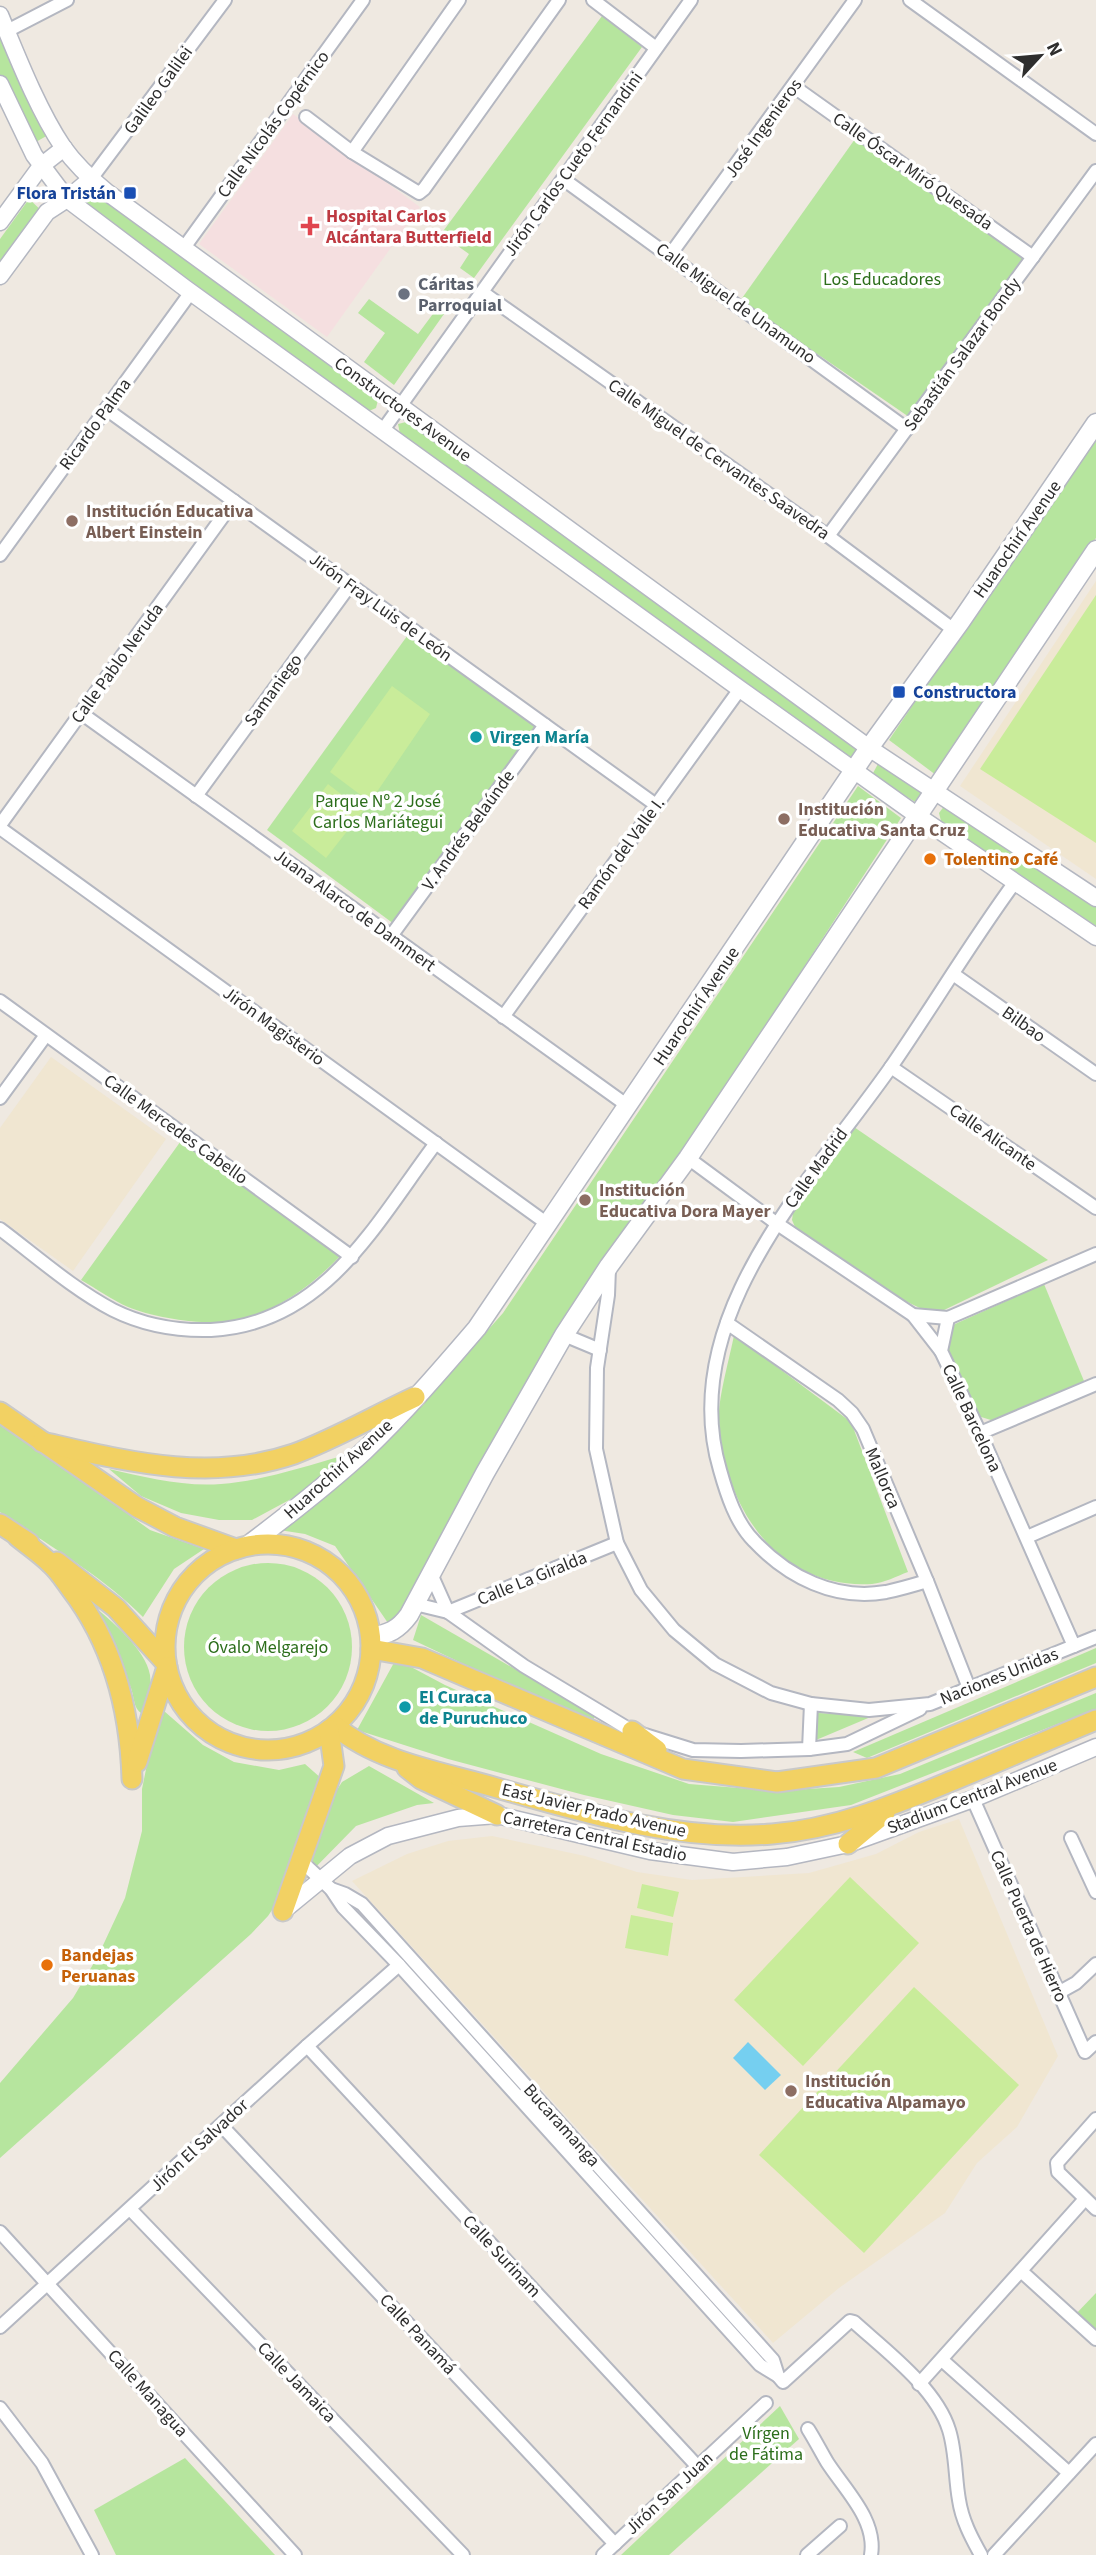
<svg xmlns="http://www.w3.org/2000/svg" width="1096" height="2555" font-family="'Source Sans 3',sans-serif">
<style>
.education{fill:#f0e6d1}
.medical{fill:#f5dfe0}
.green{fill:#b6e59e}
.pitch{fill:#c9ec9a}
.water{fill:#75cff0}
.lines{fill:none;stroke-linecap:round;stroke-linejoin:round}
.minor-casing{stroke:#b4b7c1;stroke-width:16}
.tertiary-casing{stroke:#b4b7c1;stroke-width:19}
.secondary-casing{stroke:#b4b7c1;stroke-width:21}
.primary-casing{stroke:#c9c9c9;stroke-width:23}
.minor{stroke:#fff;stroke-width:12}
.tertiary{stroke:#fff;stroke-width:16}
.secondary{stroke:#fff;stroke-width:18}
.primary{stroke:#f2d163;stroke-width:19}
.transit-dot{fill:#1a4fb4;stroke:#fff;stroke-width:2.5}
.health-dot{fill:#e0444e;stroke:#fff;stroke-width:2.5}
.worship-dot{fill:#6b7280;stroke:#fff;stroke-width:2.5}
.education-dot{fill:#8d6e63;stroke:#fff;stroke-width:2.5}
.culture-dot{fill:#0f9aa8;stroke:#fff;stroke-width:2.5}
.food-dot{fill:#e8710a;stroke:#fff;stroke-width:2.5}
.labels{text-anchor:middle;stroke-width:7;stroke-linejoin:round;paint-order:stroke}
.street-label{font-size:18px;fill:#2e2e2e;stroke:#fff}
.transit-label{font-size:18px;font-weight:bold;fill:#164399;stroke:#fff;text-anchor:end}
.health-label{font-size:18px;font-weight:bold;fill:#be3a42;stroke:#fff;text-anchor:start}
.park-label{font-size:18px;fill:#2c6e1b;stroke:#fff}
.worship-label{font-size:18px;font-weight:bold;fill:#5b616d;stroke:#fff;text-anchor:start}
.education-label{font-size:18px;font-weight:bold;fill:#785e54;stroke:#fff;text-anchor:start}
.culture-label{font-size:18px;font-weight:bold;fill:#0d838f;stroke:#fff;text-anchor:start}
.food-label{font-size:18px;font-weight:bold;fill:#c56008;stroke:#fff;text-anchor:start}
</style>
<rect width="100%" height="100%" fill="#efe9e1"/>
<g class="education">
<path d="M1096,581V879L960,786Z"/>
<path d="M51,1057L166,1139L73,1271L0,1219V1128Z"/>
<path d="M959,1819L1058,2056L1017,2127L977,2163L945,2213L839,2288L773,2343L352,1881L407,1854L448,1841L492,1836L585,1856L637,1872L692,1880L809,1873L876,1854L919,1832Z"/>
</g>
<path class="medical" d="M293,114L420,207L327,337L199,244Z"/>
<g class="green">
<path d="M602,16L642,47L474,278L460,268L469,254L441,234Z"/>
<path d="M0,31L50,134L34,143L0,76Z"/>
<path d="M855,139L1024,259L912,419L740,301Z"/>
<path d="M96,193L378,400L376,408L369,411L85,204Z"/>
<path d="M29,199L44,213L0,273V239Z"/>
<path d="M369,299L418,334L444,299L451,304L394,385L364,362L385,333L358,313Z"/>
<path d="M406,422L856,748L852,759H848L400,434L398,424Z"/>
<path d="M1096,435V538L936,775L889,740Z"/>
<path d="M410,632L538,725L394,924L267,830Z"/>
<path d="M879,762L928,794L920,805L872,775Z"/>
<path d="M858,786L901,818L513,1414L403,1608L388,1623L335,1546L305,1534L279,1530L362,1462L403,1426L503,1313Z"/>
<path d="M945,805L1096,907V926L941,821L939,813Z"/>
<path d="M854,1127L1048,1260L942,1311L928,1312L893,1295L795,1227L792,1220L793,1213Z"/>
<path d="M183,1138L342,1254C318,1280 289,1302 255,1316C224,1329 159,1320 128,1307C112,1300 97,1289 81,1280Z"/>
<path d="M1044,1284L1084,1381L994,1421L978,1416L946,1351L950,1331L955,1324Z"/>
<path d="M734,1335L851,1422L908,1572C897,1576 884,1583 872,1584C777,1590 723,1506 719,1419C718,1398 730,1357 734,1335Z"/>
<path d="M0,1422L150,1530L204,1549L174,1569L143,1617C100,1574 49,1546 0,1512Z"/>
<path d="M342,1456L304,1492L252,1520H219L181,1513L141,1496L109,1469C145,1477 183,1487 221,1484C261,1481 303,1467 342,1456Z"/>
<circle cx="268" cy="1647" r="84"/>
<path d="M90,1603C109,1619 146,1649 150,1675C152,1688 148,1703 146,1715C133,1712 135,1699 131,1688C120,1658 106,1631 90,1603Z"/>
<path d="M421,1615L595,1715L592,1725L413,1640Z"/>
<path d="M1096,1648V1663L867,1758L853,1752Z"/>
<path d="M396,1659L445,1685L601,1754L689,1784L777,1791L839,1787L900,1774L1096,1693V1709L851,1805L733,1822L673,1815L584,1795L448,1759L357,1730Z"/>
<path d="M164,1711L203,1745L234,1762L279,1770L305,1764L322,1779L280,1898L268,1916L251,1934L0,2158V2083L73,1998L98,1956L125,1898L142,1831V1789L151,1745Z"/>
<path d="M818,1713L873,1716L816,1740Z"/>
<path d="M369,1766L434,1803L417,1805L356,1826L308,1875L305,1868L335,1793L342,1782Z"/>
<path d="M1096,2293V2339L1073,2317Z"/>
<path d="M780,2406L799,2439L669,2555H621Z"/>
<path d="M185,2458L275,2555H116L94,2510Z"/>
</g>
<g class="pitch">
<path d="M1096,595V843L980,769Z"/>
<path d="M392,686L430,714L370,802L330,772Z"/>
<path d="M328,784L363,811L326,858L292,831Z"/>
<path d="M850,1877L919,1943L803,2066L734,2000Z"/>
<path d="M642,1884L679,1892L673,1917L637,1908Z"/>
<path d="M631,1915L673,1923L668,1956L625,1948Z"/>
<path d="M914,1987L1019,2085L864,2253L759,2155Z"/>
</g>
<path class="water" d="M748,2042L781,2075L765,2090L733,2058Z"/>
<g class="lines">
<g class="minor-casing">
<g id="minor">
<path d="M459,0L352,152L419,193L424,189L559,0"/>
<path d="M593,0L656,48"/>
<path d="M910,0L1096,134"/>
<path d="M7,31L67,0"/>
<path d="M793,86L1033,257"/>
<path d="M306,117L352,152"/>
<path d="M91,179L225,0"/>
<path d="M563,179L907,429"/>
<path d="M183,249L363,0"/>
<path d="M670,255L855,0"/>
<path d="M482,292L828,536L954,630"/>
<path d="M106,409L656,805"/>
<path d="M383,430L691,0"/>
<path d="M828,536L1096,171"/>
<path d="M0,555L191,292"/>
<path d="M81,713L628,1106"/>
<path d="M196,796L350,585"/>
<path d="M0,825L234,501"/>
<path d="M0,828L549,1225"/>
<path d="M391,936L545,725"/>
<path d="M953,974L1096,1074"/>
<path d="M0,1001L352,1257"/>
<path d="M503,1017L740,689"/>
<path d="M891,1067L1096,1208"/>
<path d="M0,1098L46,1035"/>
<path d="M688,1158L776,1223L913,1315L948,1318L1096,1254"/>
<path d="M0,1229C36,1256 73,1289 113,1310C143,1325 178,1331 211,1330C325,1324 375,1224 436,1143"/>
<path d="M609,1268L608,1295L597,1368L596,1449L617,1543L641,1590L674,1630L715,1664L771,1693L811,1704L869,1710L930,1704L1096,1637"/>
<path d="M913,1315L941,1351"/>
<path d="M948,1318L941,1351L980,1433L1074,1646"/>
<path d="M727,1323L838,1400L852,1413L863,1429L927,1581L969,1688"/>
<path d="M564,1335L600,1350"/>
<path d="M980,1433L1096,1384"/>
<path d="M1027,1537L1096,1507"/>
<path d="M431,1574L448,1612"/>
<path d="M927,1581C914,1585 900,1589 886,1592C835,1601 788,1577 754,1541C736,1523 727,1495 720,1470C675,1318 811,1181 891,1067C933,1006 971,942 1015,882"/>
<path d="M415,1604L448,1612L524,1666L632,1731L693,1750L741,1751L809,1749L847,1744L920,1709"/>
<path d="M448,1612L617,1543"/>
<path d="M809,1749L811,1704"/>
<path d="M973,1799L1085,2052L1096,2042"/>
<path d="M1071,1838L1096,1892"/>
<path d="M300,1860L331,1889L343,1907L399,1965L760,2365L778,2376"/>
<path d="M331,1889L345,1894L362,1904L773,2360L778,2376L783,2382L850,2321L854,2322C886,2351 936,2388 949,2430C956,2452 955,2478 959,2500C962,2520 971,2537 981,2555"/>
<path d="M1058,1993L1076,1983L1096,1964"/>
<path d="M307,2046L698,2467"/>
<path d="M1096,2119L1057,2163L1058,2172L1096,2209"/>
<path d="M221,2125L615,2544"/>
<path d="M130,2209L463,2555"/>
<path d="M0,2232L295,2555"/>
<path d="M1021,2271L1096,2339"/>
<path d="M0,2327L307,2046L399,1965"/>
<path d="M942,2360L1069,2473"/>
<path d="M919,2384L1085,2199"/>
<path d="M0,2408L42,2463L92,2555"/>
<path d="M808,2429C815,2440 821,2452 827,2462C845,2490 877,2520 871,2555"/>
<path d="M603,2555L766,2403"/>
<path d="M807,2555L840,2526"/>
<path d="M994,2555L1096,2444"/>
</g>
</g>
<g class="tertiary-casing">
<g id="tertiary">
<path d="M0,15C17,56 38,110 63,147C75,164 92,180 108,193L869,748L1096,898"/>
<path d="M0,84L34,155L67,199L185,288L740,689L918,816L1096,937"/>
<path d="M0,222L41,166L64,148"/>
<path d="M0,276L47,212L67,199L91,179"/>
<path d="M283,1911L350,1856L388,1836L458,1818L497,1815L650,1851L733,1862L787,1857L848,1844L973,1799L1096,1747"/>
</g>
</g>
<g class="secondary-casing">
<g id="secondary">
<path d="M247,1546C287,1516 327,1485 364,1451C404,1413 441,1370 477,1328L869,748L961,621L1096,423"/>
<path d="M371,1637C389,1634 398,1630 409,1615L485,1473L564,1335L609,1266L688,1158L1096,550"/>
</g>
</g>
<g class="primary-casing">
<g id="primary">
<path d="M0,1412L137,1507L175,1527L236,1549"/>
<path d="M42,1442C126,1461 209,1483 294,1454C333,1440 376,1415 415,1397"/>
<path d="M0,1524L29,1543"/>
<path d="M18,1537C29,1546 41,1554 51,1564C59,1571 65,1581 71,1589C114,1645 130,1710 132,1779"/>
<circle cx="268" cy="1647" r="103"/>
<path d="M57,1562L116,1608L166,1663"/>
<path d="M371,1649L422,1658L683,1769L777,1782L876,1768L1096,1677"/>
<path d="M335,1726C379,1763 443,1772 497,1788C585,1813 680,1842 772,1834C839,1829 898,1803 959,1778C1005,1759 1050,1739 1096,1720"/>
<path d="M632,1731L657,1750"/>
<path d="M137,1762L167,1667"/>
<path d="M407,1768L421,1779L497,1815"/>
<path d="M848,1844L885,1813"/>
<path d="M283,1911L334,1766L329,1730"/>
</g>
</g>
<use href="#minor" class="minor"/>
<use href="#tertiary" class="tertiary"/>
<use href="#secondary" class="secondary"/>
<use href="#primary" class="primary"/>
</g>
<g class="transit-dot">
<rect x="123" y="186" width="14" height="14" rx="3.5"/>
<rect x="892" y="685" width="14" height="14" rx="3.5"/>
</g>
<path class="health-dot" d="M306.5 215.5h7v7h7v7h-7v7h-7v-7h-7v-7h7z"/>
<circle class="worship-dot" cx="404" cy="294" r="7"/>
<g class="education-dot">
<circle cx="72" cy="521" r="7"/>
<circle cx="784" cy="819" r="7"/>
<circle cx="585" cy="1200" r="7"/>
<circle cx="791" cy="2091" r="7"/>
</g>
<g class="culture-dot">
<circle cx="476" cy="737" r="7"/>
<circle cx="405" cy="1707" r="7"/>
</g>
<g class="food-dot">
<circle cx="930" cy="859" r="7"/>
<circle cx="47" cy="1965" r="7"/>
</g>
<g class="labels">
<g class="street-label">
<text transform="translate(158 90) rotate(-54)" y="6">Galileo Galilei</text>
<text transform="translate(273 124) rotate(-54)" y="6">Calle Nicolás Copérnico</text>
<text transform="translate(763 128) rotate(-54)" y="6">José Ingenieros</text>
<text transform="translate(573 164) rotate(-54)" y="6">Jirón Carlos Cueto Fernandini</text>
<text transform="translate(913 171) rotate(35)" y="6">Calle Óscar Miró Quesada</text>
<text transform="translate(736 303) rotate(36)" y="6">Calle Miguel de Unamuno</text>
<text transform="translate(962 354) rotate(-54)" y="6">Sebastián Salazar Bondy</text>
<text transform="translate(403 409) rotate(36)" y="6">Constructores Avenue</text>
<text transform="translate(95 424) rotate(-54)" y="6">Ricardo Palma</text>
<text transform="translate(719 459) rotate(35)" y="6">Calle Miguel de Cervantes Saavedra</text>
<text transform="translate(1017 539) rotate(-55)" y="6">Huarochirí Avenue</text>
<text transform="translate(381 607) rotate(36)" y="6">Jirón Fray Luis de León</text>
<text transform="translate(117 663) rotate(-54)" y="6">Calle Pablo Neruda</text>
<text transform="translate(273 690) rotate(-54)" y="6">Samaniego</text>
<text transform="translate(468 830) rotate(-54)" y="6">V. Andrés Belaúnde</text>
<text transform="translate(621 853) rotate(-54)" y="6">Ramón del Valle I.</text>
<text transform="translate(355 910) rotate(36)" y="6">Juana Alarco de Dammert</text>
<text transform="translate(696 1006) rotate(-56)" y="6">Huarochirí Avenue</text>
<text transform="translate(1024 1024) rotate(35)" y="6">Bilbao</text>
<text transform="translate(274 1026) rotate(36)" y="6">Jirón Magisterio</text>
<text transform="translate(176 1129) rotate(36)" y="6">Calle Mercedes Cabello</text>
<text transform="translate(993 1137) rotate(35)" y="6">Calle Alicante</text>
<text transform="translate(816 1168) rotate(-54)" y="6">Calle Madrid</text>
<text transform="translate(972 1418) rotate(65)" y="6">Calle Barcelona</text>
<text transform="translate(338 1469) rotate(-42)" y="6">Huarochirí Avenue</text>
<text transform="translate(883 1478) rotate(67)" y="6">Mallorca</text>
<text transform="translate(532 1578) rotate(-22)" y="6">Calle La Giralda</text>
<text transform="translate(999 1676) rotate(-22)" y="6">Naciones Unidas</text>
<text transform="translate(972 1796) rotate(-21)" y="6">Stadium Central Avenue</text>
<text transform="translate(594 1810) rotate(13)" y="6">East Javier Prado Avenue</text>
<text transform="translate(595 1836) rotate(12)" y="6">Carretera Central Estadio</text>
<text transform="translate(1029 1926) rotate(66)" y="6">Calle Puerta de Hierro</text>
<text transform="translate(562 2125) rotate(48)" y="6">Bucaramanga</text>
<text transform="translate(199 2145) rotate(-43)" y="6">Jirón El Salvador</text>
<text transform="translate(502 2256) rotate(47)" y="6">Calle Surinam</text>
<text transform="translate(418 2334) rotate(47)" y="6">Calle Panamá</text>
<text transform="translate(297 2382) rotate(46)" y="6">Calle Jamaica</text>
<text transform="translate(148 2393) rotate(48)" y="6">Calle Managua</text>
<text transform="translate(669 2493) rotate(-43)" y="6">Jirón San Juan</text>
</g>
<g class="transit-label">
<text x="116" y="199">Flora Tristán</text>
<text x="913" y="698" text-anchor="start">Constructora</text>
</g>
<g class="health-label">
<text x="326" y="222">Hospital Carlos<tspan x="326" dy="21">Alcántara Butterfield</tspan></text>
</g>
<g class="park-label">
<text x="882" y="285">Los Educadores</text>
<text x="378" y="807">Parque Nº 2 José<tspan x="378" dy="21">Carlos Mariátegui</tspan></text>
<text x="268" y="1653">Óvalo Melgarejo</text>
<text x="766" y="2439">Vírgen<tspan x="766" dy="21">de Fátima</tspan></text>
</g>
<g class="worship-label">
<text x="418" y="290">Cáritas<tspan x="418" dy="21">Parroquial</tspan></text>
</g>
<g class="education-label">
<text x="86" y="517">Institución Educativa<tspan x="86" dy="21">Albert Einstein</tspan></text>
<text x="798" y="815">Institución<tspan x="798" dy="21">Educativa Santa Cruz</tspan></text>
<text x="599" y="1196">Institución<tspan x="599" dy="21">Educativa Dora Mayer</tspan></text>
<text x="805" y="2087">Institución<tspan x="805" dy="21">Educativa Alpamayo</tspan></text>
</g>
<g class="culture-label">
<text x="490" y="743">Virgen María</text>
<text x="419" y="1703">El Curaca<tspan x="419" dy="21">de Puruchuco</tspan></text>
</g>
<g class="food-label">
<text x="944" y="865">Tolentino Café</text>
<text x="61" y="1961">Bandejas<tspan x="61" dy="21">Peruanas</tspan></text>
</g>
</g>
<g transform="translate(1040 56) rotate(64)" stroke="#ffffff" stroke-width="5" paint-order="stroke">
<path d="M0-5L12 26L0 18L-12 26Z" fill="#2e2e2e"/>
<text y="-10" font-size="19" font-weight="bold" text-anchor="middle" fill="#2e2e2e">N</text>
</g>
</svg>
